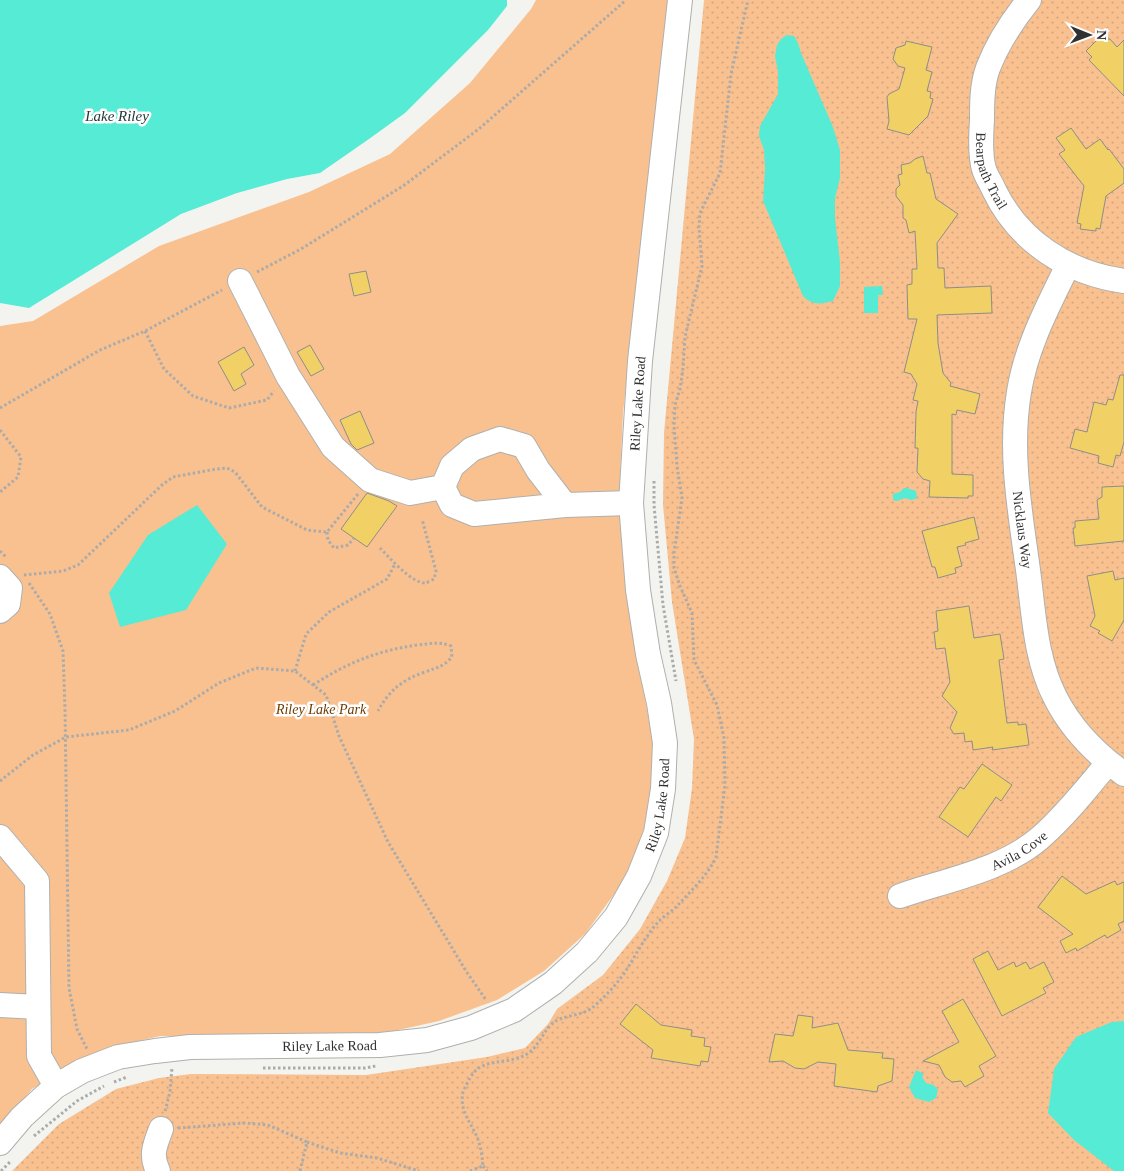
<svg xmlns="http://www.w3.org/2000/svg" width="1124" height="1171" font-family="Georgia,serif">
<style>
.grass{fill:url(#grass-dots)}
.park{fill:#fac190}
.water{fill:#56ebd5}
.building{fill:#f1d066;stroke:#8e8d89}
.lines{fill:none;stroke-linecap:round;stroke-linejoin:round}
.minor-casing{stroke:#afb0ad;stroke-width:26}
.path{stroke:#ababa9;stroke-width:3;stroke-dasharray:2.5 2.5;stroke-linecap:butt}
.minor{stroke:#fff;stroke-width:24}
.labels{text-anchor:middle;stroke-width:5;stroke-linejoin:round;paint-order:stroke}
.street-label{font-size:14px;fill:#313130;stroke:#fff}
.park-label{font-size:14px;font-style:italic;fill:#6e3b00;stroke:#fff}
.water-label{font-size:15px;font-style:italic;fill:#233c38;stroke:#fff}
</style>
<defs>
<pattern id="grass-dots" width="8" height="8" patternUnits="userSpaceOnUse" patternTransform="scale(1.25)"><rect width="8" height="8" fill="#fac190"/><path d="M2 2h.1M6 6h.1" fill="none" stroke="#d7a67c" stroke-width="1.8" stroke-linecap="round"/></pattern>
</defs>
<rect width="100%" height="100%" fill="#f3f4f0"/>
<path class="grass" d="M704,0H1124V1171H12L59,1124L116,1089L159,1078L191,1074L366,1075L487,1057L525,1048L548,1024L557,1009L603,975L640,929L667,881L685,838L692,788L694,739L672,602L663,505L664,433Z"/>
<path class="park" d="M536,0H668L623,413L620,476L627,600L652,737V790L642,837L623,882L585,934L544,971L497,1000L439,1021L380,1034L160,1036L101,1050L32,1089L0,1128V326L33,321L159,246L309,192L390,154L470,83L531,9Z"/>
<g class="water">
<path d="M0,0H507V6L488,30L405,113L369,139L320,173L287,179L237,193L181,214L29,308L0,303Z"/>
<path d="M787,35L794,36L798,43L801,53L833,127L840,150V178L835,198V218L840,262V286L833,301C820,304 813,306 803,296L763,201L765,169L764,150L759,136L760,126L778,94V72L775,56L777,45L781,39Z"/>
<path d="M882,286L883,295H878V313H864V287Z"/>
<path d="M904,488H907L916,491L917,497L916,499L911,500L905,498L897,501L893,500V494L900,492Z"/>
<path d="M197,505L227,544L186,610L120,627L109,593L148,535Z"/>
<path d="M1124,1021V1171H1114L1074,1140L1048,1113L1054,1069L1076,1037L1112,1022Z"/>
<path d="M916,1070L924,1074L922,1077L926,1083L934,1085L938,1090L936,1098L929,1102L915,1098L909,1087Z"/>
</g>
<g class="building">
<path d="M1098,39H1110L1117,47L1124,40V96L1089,60L1092,57L1086,51Z"/>
<path d="M906,41L932,47L926,70L932,72L927,91L931,92L930,98L933,99L928,116L909,135L887,129L889,121L887,97L889,94L899,89L905,68L898,66L893,59L896,48L905,45Z"/>
<path d="M1071,128L1086,149L1100,139L1108,150L1109,149L1124,169V183L1106,196L1100,229L1096,228V231L1080,229L1081,224L1077,223L1084,186L1059,154L1065,150L1056,138Z"/>
<path d="M923,156L927,173H930L936,199L958,214L937,243L938,268H944L945,288L991,286L992,313L937,315L938,343L943,373L951,383L950,386L980,394L975,414L957,410L956,415L952,414V474L973,475V496H968V498L929,497L930,481L923,479L917,472L918,448H915L916,412L918,401L913,400L917,384L911,374L904,372L917,319H908L907,285L912,284V269H917L915,231L909,233L906,220L903,218V205L896,196V189L900,185L898,175L902,174L901,165L910,163L915,159Z"/>
<path d="M366,271L371,292L354,296L349,274Z"/>
<path d="M310,345L324,369L311,376L297,352Z"/>
<path d="M244,347L254,365L241,374L246,384L234,391L218,362Z"/>
<path d="M1120,375H1124V442L1120,456L1116,455L1113,467L1098,463L1099,456L1070,448L1075,429L1087,432L1094,402L1106,405L1108,399L1113,400Z"/>
<path d="M360,411L374,443L357,450L351,444L340,420Z"/>
<path d="M1124,486V541L1075,546L1073,528H1075V521L1099,519L1097,500L1102,497V487Z"/>
<path d="M367,493L389,501L397,506L367,547L341,529Z"/>
<path d="M974,517L979,539L965,543L966,545L957,547L962,566L955,568L956,573L938,578L935,567H932L922,531Z"/>
<path d="M1113,571L1115,580L1124,578V620L1112,641L1098,633L1100,631L1090,626L1095,616L1087,576Z"/>
<path d="M969,606L974,638L1000,634L1004,659L999,660L1007,723L1018,722V725L1026,724L1029,745L992,750L993,747L973,750L972,741L965,742L964,733L954,734L950,728L957,712L942,696L950,682L945,648L936,649L934,632L938,631L936,611Z"/>
<path d="M982,764L1012,785L1001,801L996,797L968,837L939,817L960,787L964,789Z"/>
<path d="M1062,876L1086,894L1115,881L1117,885L1124,882V921L1118,924L1121,930L1107,938L1105,935L1077,951L1076,948L1066,953L1060,941L1073,934L1038,907Z"/>
<path d="M988,951L998,970L1014,962L1016,967L1026,962L1030,969L1044,962L1054,982L1043,988L1046,993L1002,1016L973,959Z"/>
<path d="M963,999L996,1056L979,1066L984,1076L965,1087L961,1081L952,1082L945,1077L939,1065L923,1061L959,1042L942,1011Z"/>
<path d="M636,1004L661,1025L692,1030L691,1036L705,1038L704,1046L711,1047L708,1062L701,1061L700,1066L651,1058L653,1050L620,1024Z"/>
<path d="M798,1015L813,1017L812,1028L838,1023L848,1050L883,1053L882,1058L894,1059L892,1081L878,1086L877,1092L834,1086L836,1064L818,1062L804,1069L795,1068L783,1061L769,1062L775,1034L793,1036Z"/>
</g>
<g class="lines">
<g class="minor-casing">
<g id="minor">
<path id="s1" d="M1029,0C1012,21 998,42 988,68C982,84 982,103 982,120C981,134 980,156 984,169C986,176 991,183 994,190C1019,242 1068,273 1124,281"/>
<path id="s2" d="M1068,265C1048,306 1026,347 1019,392C1009,452 1020,511 1028,570C1034,614 1035,659 1056,699C1072,730 1096,754 1124,774"/>
<path d="M240,281L288,376L333,447L370,480L410,493L443,487"/>
<path d="M565,505L474,514L452,505L443,487L452,466L472,449L500,439L524,446L538,470L565,505L631,503"/>
<path d="M0,577L10,588L8,604L0,611"/>
<path d="M0,837L37,881L39,1056L56,1086"/>
<path id="s3" d="M900,896C946,880 1004,870 1041,837C1066,815 1087,788 1108,763"/>
<path d="M0,1005L38,1007"/>
<path id="s4" d="M0,1143L22,1117L56,1086L82,1071L118,1057L155,1051L190,1047L380,1045L427,1040L471,1028L514,1010L553,983L587,952L616,917L639,876L656,833L663,789L665,743L659,703L648,654L638,590L631,503L640,361L680,0"/>
<path d="M158,1171C150,1155 155,1145 161,1129"/>
</g>
</g>
<g class="path">
<path d="M257,272L301,249L403,186L480,128L626,0"/>
<path d="M145,331L164,369L193,396L229,408L267,400L274,391"/>
<path d="M0,408L100,350L145,331L222,290"/>
<path d="M0,430L21,457L18,477L0,492"/>
<path d="M654,481V505L663,605L676,681"/>
<path d="M327,532L328,540L334,548L348,545L354,538"/>
<path d="M380,548C389,557 412,584 426,583C428,582 432,580 434,579L436,571L422,519"/>
<path d="M0,551L7,558"/>
<path d="M24,575L63,571L78,565L162,485L173,477L216,469L227,468L235,472L262,507L307,530L327,532L358,494"/>
<path d="M29,583L50,614L63,651L65,709L69,988L77,1029L87,1049"/>
<path d="M295,671L306,634L329,612L387,579L395,564"/>
<path d="M313,685C347,663 376,651 417,645C430,644 438,641 451,646L452,657C443,667 438,667 425,672C404,679 389,690 378,711"/>
<path d="M0,781L33,755L66,737L129,730L175,711L219,683L256,668L295,671L326,695L339,736L388,842L466,971L486,1000"/>
<path d="M263,1068H365L376,1066"/>
<path d="M114,1082L127,1077"/>
<path d="M165,1111L170,1092L172,1068"/>
<path d="M178,1128L245,1123L268,1125L307,1142L300,1171"/>
<path d="M34,1136L77,1101L104,1086"/>
<path d="M307,1142L340,1153L377,1158L419,1171"/>
<path d="M483,1166L487,1171"/>
<path d="M1,1171L11,1161"/>
<path d="M470,1171L483,1166C482,1156 481,1146 477,1137C470,1121 459,1110 463,1092C465,1087 468,1082 470,1078C482,1056 507,1066 527,1054C538,1048 543,1031 553,1023C562,1015 582,1016 592,1008C605,997 619,982 627,969C637,953 646,935 659,921C664,916 671,912 676,907C690,892 708,875 716,857L725,785L724,738L717,705L694,660L692,613L680,586L674,568V553L682,498L677,466L674,426L675,405L680,389L683,368L685,337L702,266L699,227L700,213L720,173L731,74L748,0"/>
</g>
<use href="#minor" class="minor"/>
</g>
<g class="labels">
<g class="street-label">
<text dy="5" stroke="none"><textPath href="#s1" startOffset="185">Bearpath Trail</textPath></text>
<text dy="5" stroke="none"><textPath href="#s4" startOffset="1216">Riley Lake Road</textPath></text>
<text dy="5" stroke="none"><textPath href="#s2" startOffset="275">Nicklaus Way</textPath></text>
<text dy="5" stroke="none"><textPath href="#s4" startOffset="811">Riley Lake Road</textPath></text>
<text dy="5" stroke="none"><textPath href="#s3" startOffset="128">Avila Cove</textPath></text>
<text dy="5" stroke="none"><textPath href="#s4" startOffset="361">Riley Lake Road</textPath></text>
</g>
<g class="park-label">
<text x="321" y="714">Riley Lake Park</text>
</g>
<g class="water-label">
<text x="117" y="121">Lake Riley</text>
</g>
</g>
<g transform="translate(1089 35) rotate(91)" stroke="#ffffff" stroke-width="4" paint-order="stroke">
<path d="M0-4L9 19L0 12L-9 19Z" fill="#313130"/>
<text y="-8" font-size="14" font-weight="bold" text-anchor="middle" fill="#313130">N</text>
</g>
</svg>
